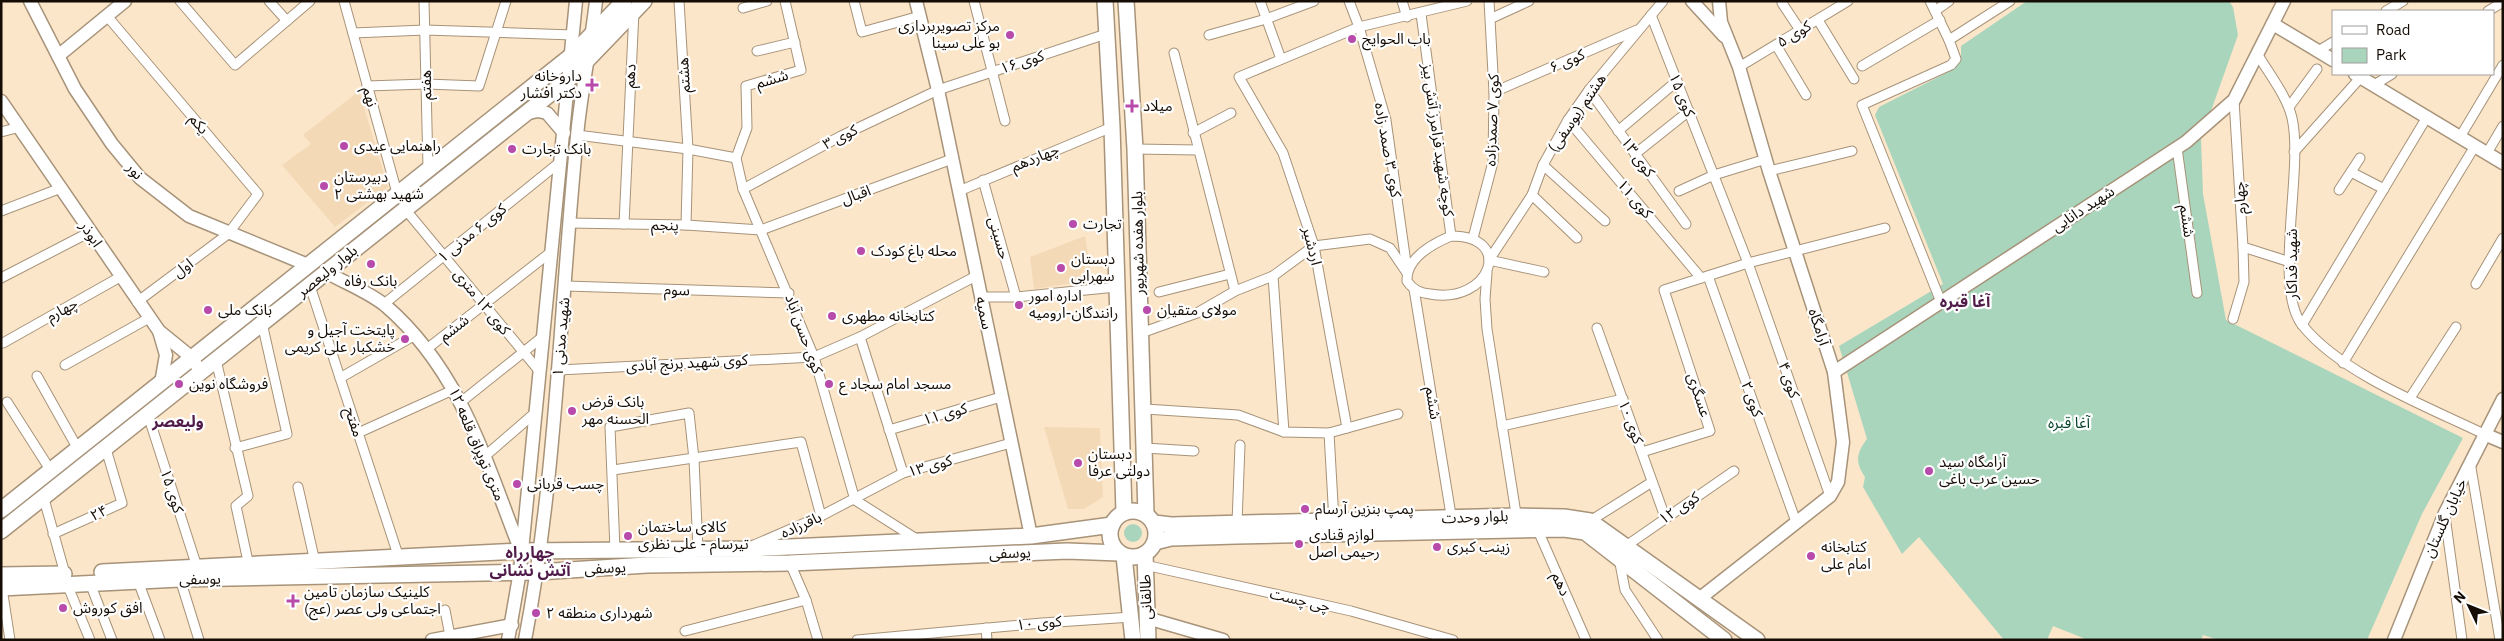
<svg xmlns="http://www.w3.org/2000/svg" width="2504" height="641" font-family="'IBM Plex Sans','Noto Sans Arabic',sans-serif">
<style>
.built{fill:#f4d9b7}
.green{fill:#aad5bd}
.lines{fill:none;stroke-linecap:round;stroke-linejoin:round}
.street-casing{stroke:#a79379;stroke-width:11}
.secondary-casing{stroke:#a79379;stroke-width:15}
.primary-casing{stroke:#a79379;stroke-width:18}
.street{stroke:#fff;stroke-width:9}
.secondary{stroke:#fff;stroke-width:12}
.primary{stroke:#fff;stroke-width:15}
.poi-dot{fill:#b74aaa;stroke:#fff;stroke-width:2}
.labels{text-anchor:middle;stroke-width:4.5;stroke-linejoin:round;paint-order:stroke}
.poi-label{font-size:15px;fill:#150d05;stroke:#fff;text-anchor:start}
.street-label{font-size:15px;fill:#150d05;stroke:#fff}
.park-label{font-size:15px;fill:#044128;stroke:#fff}
.neighbourhood-label{font-size:16px;font-weight:bold;fill:#501b49;stroke:#fff}
</style>
<rect width="100%" height="100%" fill="#fce6ca"/>
<g class="built">
<path d="M359,91L388,187L335,227L282,165L311,144L303,135Z"/>
<path d="M1085,236L1092,280L1034,289L1030,257Z"/>
<path d="M1044,427L1100,428L1103,497L1084,509H1068Z"/>
</g>
<g class="green">
<path d="M2027,1H2229L2233,7L2238,35L2201,139L2203,194L2226,320L2463,438L2422,514L2367,640H2219L2203,635L2201,640H2088L2053,626L2047,640H2004L1919,537L1902,554L1863,487L1865,477C1855,463 1856,453 1867,439L1839,346L1943,284L1875,115L1879,107L1950,71L1961,61V46Z"/>
<circle cx="1133" cy="533" r="9"/>
</g>
<g class="lines">
<g class="street-casing">
<g id="street">
<path d="M180,1L235,65L310,1"/>
<path d="M269,1L287,21"/>
<path d="M344,1L397,193"/>
<path d="M424,1L428,168"/>
<path d="M679,1L688,149L686,225"/>
<path d="M854,1L862,32L920,16"/>
<path d="M974,1L1005,121"/>
<path d="M1260,1L1281,59"/>
<path d="M1349,1L1359,27L1386,120L1407,270"/>
<path d="M1402,1L1407,17"/>
<path d="M1930,1L1949,40"/>
<path d="M1782,3L1800,30"/>
<path d="M743,8L767,1"/>
<path d="M1935,11L1949,1"/>
<path d="M2386,11L2403,1"/>
<path d="M2488,11L2503,2"/>
<path d="M1421,14L1451,236"/>
<path d="M1651,15L1748,263L1830,496"/>
<path d="M107,16L258,194L228,234L137,302"/>
<path d="M1492,18L1529,1"/>
<path d="M1818,20L1854,79"/>
<path d="M353,33L425,30L573,35"/>
<path d="M1209,35L1266,19L1314,1"/>
<path d="M1776,45L1806,95"/>
<path d="M757,51L795,42"/>
<path d="M2318,51L2333,42"/>
<path d="M1174,53L1235,291"/>
<path d="M2258,55C2269,74 2287,96 2292,118C2304,170 2272,289 2303,326C2342,374 2428,407 2484,434"/>
<path d="M1862,66L1940,20"/>
<path d="M1739,67L1848,1"/>
<path d="M2374,85L2392,74"/>
<path d="M367,86L426,84L479,86L506,1"/>
<path d="M1589,90L1686,224"/>
<path d="M1494,92L1637,30"/>
<path d="M2234,100L2243,247L2290,262"/>
<path d="M2289,107L2317,69"/>
<path d="M1568,120L1701,278"/>
<path d="M1618,131L1677,81"/>
<path d="M1,132L20,127"/>
<path d="M1193,133L1231,113"/>
<path d="M577,135L688,149L736,158"/>
<path d="M2460,137L2503,65"/>
<path d="M2177,148L2197,293"/>
<path d="M1135,149L1198,150"/>
<path d="M2294,152L2361,77"/>
<path d="M2487,153L2503,126"/>
<path d="M1635,154L1689,111"/>
<path d="M736,158L743,189L814,357L855,500L918,540"/>
<path d="M736,158L747,128L746,86L801,70L785,1"/>
<path d="M1543,165L1605,221"/>
<path d="M1769,171L1852,151"/>
<path d="M2351,172L2384,189"/>
<path d="M983,180L1016,297"/>
<path d="M743,189L841,136L938,90L1106,34"/>
<path d="M2339,190L2360,158"/>
<path d="M959,191L1112,127"/>
<path d="M1679,191L1714,175L1766,159"/>
<path d="M1532,195L1577,238"/>
<path d="M405,209L540,372"/>
<path d="M1,211L61,188"/>
<path d="M570,223L686,225L761,230L952,159"/>
<path d="M624,224L634,11"/>
<path d="M1451,236C1516,236 1490,305 1430,294C1420,293 1413,290 1407,281C1406,258 1432,244 1451,236Z"/>
<path d="M1473,238L1493,162L1494,92L1489,1"/>
<path d="M1544,272L1489,260L1532,195L1543,165L1568,120L1589,90L1663,1"/>
<path d="M1487,273L1485,299L1487,329L1517,520"/>
<path d="M1273,276L1284,432"/>
<path d="M1708,276L1796,522"/>
<path d="M1,278L90,232"/>
<path d="M2476,284L2503,238"/>
<path d="M310,286L399,558"/>
<path d="M566,286L789,293"/>
<path d="M1414,289L1452,521"/>
<path d="M1159,292L1230,274"/>
<path d="M981,297H1016L1116,287"/>
<path d="M1941,302L1862,105L1951,65L1956,59L1949,40L2010,1"/>
<path d="M384,304L560,162"/>
<path d="M2233,319L2244,282L2243,247"/>
<path d="M2302,325L2427,117"/>
<path d="M1597,328L1665,517"/>
<path d="M1141,333L1197,313L1235,291L1273,276L1314,246L1370,239L1390,248L1407,273"/>
<path d="M860,337L903,473"/>
<path d="M3,343L120,277"/>
<path d="M428,348L551,252"/>
<path d="M216,360L248,496L236,506L249,566"/>
<path d="M2343,363L2475,146"/>
<path d="M65,365L149,318"/>
<path d="M559,370L814,357L860,337L976,276"/>
<path d="M37,376L78,449"/>
<path d="M340,378L415,335"/>
<path d="M2410,398L2456,327"/>
<path d="M7,402L51,471"/>
<path d="M461,402L541,338"/>
<path d="M1145,409L1238,415L1284,432L1329,433L1398,414"/>
<path d="M148,415L197,567"/>
<path d="M1502,426L1623,399"/>
<path d="M1347,428L1314,246L1283,153L1239,77L1359,27L1467,1"/>
<path d="M889,430L1001,397"/>
<path d="M358,433L455,389"/>
<path d="M1329,433L1334,521"/>
<path d="M235,448L287,434L262,323"/>
<path d="M1145,448L1194,451"/>
<path d="M1642,452L1710,431L1664,290L1748,263L1885,228"/>
<path d="M484,457L536,412"/>
<path d="M2470,462L2500,640"/>
<path d="M613,470L801,442L821,516"/>
<path d="M298,487L315,562"/>
<path d="M44,499L65,574"/>
<path d="M2445,516L2462,640"/>
<path d="M1590,521L1652,482"/>
<path d="M1237,523L1240,445"/>
<path d="M1536,526L1586,640"/>
<path d="M53,534L122,503L106,449"/>
<path d="M754,545L821,516L903,473L1011,443"/>
<path d="M1626,546L1734,471"/>
<path d="M615,550L610,427L689,413L694,459L698,550"/>
<path d="M1619,558L1625,590L1658,640"/>
<path d="M790,563L806,600L818,640"/>
<path d="M1145,565L1351,611L1453,640"/>
<path d="M180,579L199,640"/>
<path d="M138,581L160,640"/>
<path d="M90,583L112,640"/>
<path d="M67,584L90,640"/>
<path d="M2,588L10,640"/>
<path d="M445,610L450,636"/>
<path d="M986,628L987,640"/>
<path d="M685,631L806,600"/>
<path d="M857,640L1042,623L1132,617"/>
</g>
</g>
<g class="secondary-casing">
<g id="secondary">
<path d="M30,1L75,89L112,144L140,178L189,216L308,265"/>
<path d="M916,1L938,90L1031,536"/>
<path d="M1692,1L1724,36"/>
<path d="M2273,24L2333,60"/>
<path d="M58,56L125,1"/>
<path d="M2355,74L2503,163"/>
<path d="M1,101L159,331L191,357L201,372"/>
<path d="M524,114L538,111L547,113L564,133"/>
<path d="M326,272C345,283 369,292 386,306C461,371 485,460 520,549"/>
<path d="M159,331L166,355L161,383"/>
<path d="M1834,372L2186,142L2234,100L2284,1"/>
<path d="M2484,434L2503,442"/>
<path d="M1699,599L1830,496L1838,482L1843,442L1834,372L1769,171L1739,67L1721,22L1719,1"/>
<path d="M1147,618L1223,640"/>
<path d="M432,640L512,625"/>
<path d="M508,640L520,571L576,1"/>
<path d="M525,640C557,474 560,304 577,136C581,91 591,46 596,1"/>
<path d="M2394,640L2445,513L2503,399"/>
</g>
</g>
<g class="primary-casing">
<g id="primary">
<path d="M1105,1L1112,127L1124,512"/>
<path d="M1126,1L1135,149L1146,514"/>
<path d="M1,510L572,55L624,1"/>
<circle cx="1133" cy="534" r="23"/>
<path d="M1154,523L1171,525L1516,516L1564,517L1590,521L1757,640"/>
<path d="M1,531L569,79L644,1"/>
<path d="M1155,542L1171,538L1236,536L1564,529L1585,532L1724,640"/>
<path d="M1145,554L1148,640"/>
<path d="M1124,556L1133,640"/>
<path d="M102,572L521,551L747,549L1031,536L1112,525"/>
<path d="M1,575L64,574"/>
<path d="M1,588L180,579L538,572L647,565L790,563L1067,551L1119,553"/>
</g>
</g>
<use href="#street" class="street"/>
<use href="#secondary" class="secondary"/>
<use href="#primary" class="primary"/>
</g>
<g class="poi-dot">
<circle cx="1010" cy="35" r="5"/>
<circle cx="1352" cy="39" r="5"/>
<path d="M589.5 77.5h5v5h5v5h-5v5h-5v-5h-5v-5h5z"/>
<path d="M1129.5 98.5h5v5h5v5h-5v5h-5v-5h-5v-5h5z"/>
<circle cx="344" cy="146" r="5"/>
<circle cx="512" cy="149" r="5"/>
<circle cx="324" cy="186" r="5"/>
<circle cx="1073" cy="224" r="5"/>
<circle cx="861" cy="251" r="5"/>
<circle cx="371" cy="264" r="5"/>
<circle cx="1061" cy="268" r="5"/>
<circle cx="1019" cy="305" r="5"/>
<circle cx="208" cy="310" r="5"/>
<circle cx="1147" cy="310" r="5"/>
<circle cx="832" cy="316" r="5"/>
<circle cx="405" cy="339" r="5"/>
<circle cx="179" cy="384" r="5"/>
<circle cx="829" cy="384" r="5"/>
<circle cx="572" cy="411" r="5"/>
<circle cx="1078" cy="463" r="5"/>
<circle cx="1929" cy="471" r="5"/>
<circle cx="517" cy="484" r="5"/>
<circle cx="1305" cy="509" r="5"/>
<circle cx="628" cy="536" r="5"/>
<circle cx="1299" cy="544" r="5"/>
<circle cx="1437" cy="547" r="5"/>
<circle cx="1811" cy="556" r="5"/>
<path d="M290.5 593.5h5v5h5v5h-5v5h-5v-5h-5v-5h5z"/>
<circle cx="63" cy="608" r="5"/>
<circle cx="536" cy="613" r="5"/>
</g>
<g class="labels">
<g class="poi-label">
<text x="1000" y="31" text-anchor="end">مرکز تصویربرداری<tspan x="1000" dy="17">بو علی سینا</tspan></text>
<text x="1362" y="44">باب الحوایج</text>
<text x="582" y="81" text-anchor="end">داروخانه<tspan x="582" dy="17">دکتر افشار</tspan></text>
<text x="1143" y="111">میلاد</text>
<text x="354" y="151">راهنمایی عیدی</text>
<text x="522" y="154">بانک تجارت</text>
<text x="334" y="182">دبیرستان<tspan x="334" dy="17">شهید بهشتی ۲</tspan></text>
<text x="1083" y="229">تجارت</text>
<text x="871" y="256">محله باغ کودک</text>
<text x="1071" y="264">دبستان<tspan x="1071" dy="17">سهرابی</tspan></text>
<text x="371" y="286" text-anchor="middle">بانک رفاه</text>
<text x="1029" y="301">اداره امور<tspan x="1029" dy="17">رانندگان-ارومیه</tspan></text>
<text x="218" y="315">بانک ملی</text>
<text x="1157" y="315">مولای متقیان</text>
<text x="842" y="321">کتابخانه مطهری</text>
<text x="395" y="335" text-anchor="end">پایتخت آجیل و<tspan x="395" dy="17">خشکبار علی کریمی</tspan></text>
<text x="189" y="389">فروشگاه نوین</text>
<text x="839" y="389">مسجد امام سجاد ع</text>
<text x="582" y="407">بانک قرض<tspan x="582" dy="17">الحسنه مهر</tspan></text>
<text x="1088" y="459">دبستان<tspan x="1088" dy="17">دولتی عرفا</tspan></text>
<text x="1939" y="467">آرامگاه سید<tspan x="1939" dy="17">حسین عرب باغی</tspan></text>
<text x="527" y="489">چسب قربانی</text>
<text x="1315" y="514">پمپ بنزین آرسام</text>
<text x="638" y="532">کالای ساختمان<tspan x="638" dy="17">تیرسام - علی نظری</tspan></text>
<text x="1309" y="540">لوازم قنادی<tspan x="1309" dy="17">رحیمی اصل</tspan></text>
<text x="1447" y="552">زینب کبری</text>
<text x="1821" y="552">کتابخانه<tspan x="1821" dy="17">امام علی</tspan></text>
<text x="304" y="597">کلینیک سازمان تامین<tspan x="304" dy="17">اجتماعی ولی عصر (عج)</tspan></text>
<text x="73" y="613">افق کوروش</text>
<text x="546" y="618">شهرداری منطقه ۲</text>
</g>
<g class="street-label">
<text transform="translate(1794 34) rotate(-31)" y="5">کوی ۵</text>
<text transform="translate(1567 61) rotate(-24)" y="5">کوی ۶</text>
<text transform="translate(1022 62) rotate(-18)" y="5">کوی ۱۶</text>
<text transform="translate(684 75) rotate(-93)" y="5">هشتم</text>
<text transform="translate(630 76) rotate(-87)" y="5">دهم</text>
<text transform="translate(772 79) rotate(-17)" y="5">ششم</text>
<text transform="translate(426 85) rotate(-91)" y="5">هفتم</text>
<text transform="translate(1682 95) rotate(68)" y="5">کوی ۱۵</text>
<text transform="translate(370 97) rotate(75)" y="5">نهم</text>
<text transform="translate(1577 113) rotate(-56)" y="5">هشتم (یوسفی)</text>
<text transform="translate(1492 120) rotate(-88)" y="5">کوی ۷ صمدزاده</text>
<text transform="translate(199 124) rotate(50)" y="5">یکم</text>
<text transform="translate(840 137) rotate(-27)" y="5">کوی ۳</text>
<text transform="translate(1438 140) rotate(82)" y="5">کوچه شهید فرامرز آتش بیز</text>
<text transform="translate(1388 150) rotate(80)" y="5">کوی ۳ صمد زاده</text>
<text transform="translate(1638 157) rotate(54)" y="5">کوی ۱۳</text>
<text transform="translate(1035 158) rotate(-22)" y="5">چهاردهم</text>
<text transform="translate(135 171) rotate(49)" y="5">نور</text>
<text transform="translate(856 195) rotate(-20)" y="5">اقبال</text>
<text transform="translate(2240 198) rotate(-94)" y="5">چهارم</text>
<text transform="translate(1635 199) rotate(50)" y="5">کوی ۱۱</text>
<text transform="translate(2083 209) rotate(-33)" y="5">شهید دانایی</text>
<text transform="translate(2187 221) rotate(82)" y="5">ششم</text>
<text transform="translate(665 225) rotate(1)" y="5">پنجم</text>
<text transform="translate(472 233) rotate(-39)" y="5">کوی ۶ مدنی ۱</text>
<text transform="translate(91 234) rotate(56)" y="5">ابوذر</text>
<text transform="translate(999 238) rotate(74)" y="5">حسینی</text>
<text transform="translate(1138 243) rotate(-91)" y="5">بلوار هفده شهریور</text>
<text transform="translate(1312 246) rotate(76)" y="5">اردشیر</text>
<text transform="translate(2292 264) rotate(-90)" y="5">شهید فداکار</text>
<text transform="translate(183 268) rotate(-37)" y="5">اول</text>
<text transform="translate(327 271) rotate(-39)" y="5">بلوار ولیعصر</text>
<text transform="translate(677 290) rotate(2)" y="5">سوم</text>
<text transform="translate(482 302) rotate(51)" y="5">کوی ۱۲ متری</text>
<text transform="translate(62 310) rotate(-29)" y="5">چهارم</text>
<text transform="translate(984 313) rotate(78)" y="5">سمیه</text>
<text transform="translate(1819 327) rotate(72)" y="5">آرامگاه</text>
<text transform="translate(454 328) rotate(-38)" y="5">ششم</text>
<text transform="translate(804 334) rotate(70)" y="5">کوی حسن آباد</text>
<text transform="translate(561 337) rotate(-85)" y="5">شهید مدنی ۱</text>
<text transform="translate(687 363) rotate(-3)" y="5">کوی شهید برنج آبادی</text>
<text transform="translate(1789 380) rotate(71)" y="5">کوی ۴</text>
<text transform="translate(1699 395) rotate(72)" y="5">عسگری</text>
<text transform="translate(1752 399) rotate(70)" y="5">کوی ۲</text>
<text transform="translate(1433 403) rotate(81)" y="5">ششم</text>
<text transform="translate(945 414) rotate(-16)" y="5">کوی ۱۱</text>
<text transform="translate(354 422) rotate(72)" y="5">مفتح</text>
<text transform="translate(1631 422) rotate(70)" y="5">کوی ۱۰</text>
<text transform="translate(477 444) rotate(67)" y="5">۱۲ متری توپراق قلعه</text>
<text transform="translate(930 466) rotate(-16)" y="5">کوی ۱۳</text>
<text transform="translate(172 491) rotate(72)" y="5">کوی ۱۵</text>
<text transform="translate(1679 508) rotate(-34)" y="5">کوی ۱۲</text>
<text transform="translate(99 513) rotate(-25)" y="5">۲۴</text>
<text transform="translate(1475 517) rotate(-2)" y="5">بلوار وحدت</text>
<text transform="translate(2445 518) rotate(-66)" y="5">خیابان گلستان</text>
<text transform="translate(801 525) rotate(-24)" y="5">باقرزاده</text>
<text transform="translate(1010 553) rotate(-2)" y="5">یوسفی</text>
<text transform="translate(605 568) rotate(-3)" y="5">یوسفی</text>
<text transform="translate(200 579) rotate(-1)" y="5">یوسفی</text>
<text transform="translate(1561 584) rotate(66)" y="5">دهم</text>
<text transform="translate(1146 597) rotate(-92)" y="5">طالقانی</text>
<text transform="translate(1300 600) rotate(13)" y="5">چی چست</text>
<text transform="translate(1039 623) rotate(-5)" y="5">کوی ۱۰</text>
</g>
<g class="park-label">
<text x="2069" y="428">آغا قبره</text>
</g>
<g class="neighbourhood-label">
<text x="1965" y="307">آغا قبره</text>
<text x="178" y="427">ولیعصر</text>
<text x="530" y="558">چهارراه<tspan x="530" dy="18">آتش نشانی</tspan></text>
</g>
</g>
<rect width="2504" height="641" fill="none" stroke="#150d05" stroke-width="5"/>
<rect x="2332" y="10" width="162" height="65" fill="#ffffff" stroke="#a19e9b"/>
<rect x="2342" y="26" width="25" height="8" fill="#ffffff" stroke="#a19e9b"/>
<text x="2376" y="35" font-size="15" fill="#150d05">Road</text>
<rect x="2342" y="48" width="25" height="15" fill="#aad5bd" stroke="#a19e9b"/>
<text x="2376" y="60" font-size="15" fill="#150d05">Park</text>
<g transform="translate(2469 606) rotate(313)" stroke="#ffffff" stroke-width="4" paint-order="stroke">
<path d="M0-4L9 19L0 12L-9 19Z" fill="#150d05"/>
<text y="-8" font-size="14" font-weight="bold" text-anchor="middle" fill="#150d05">N</text>
</g>
</svg>
